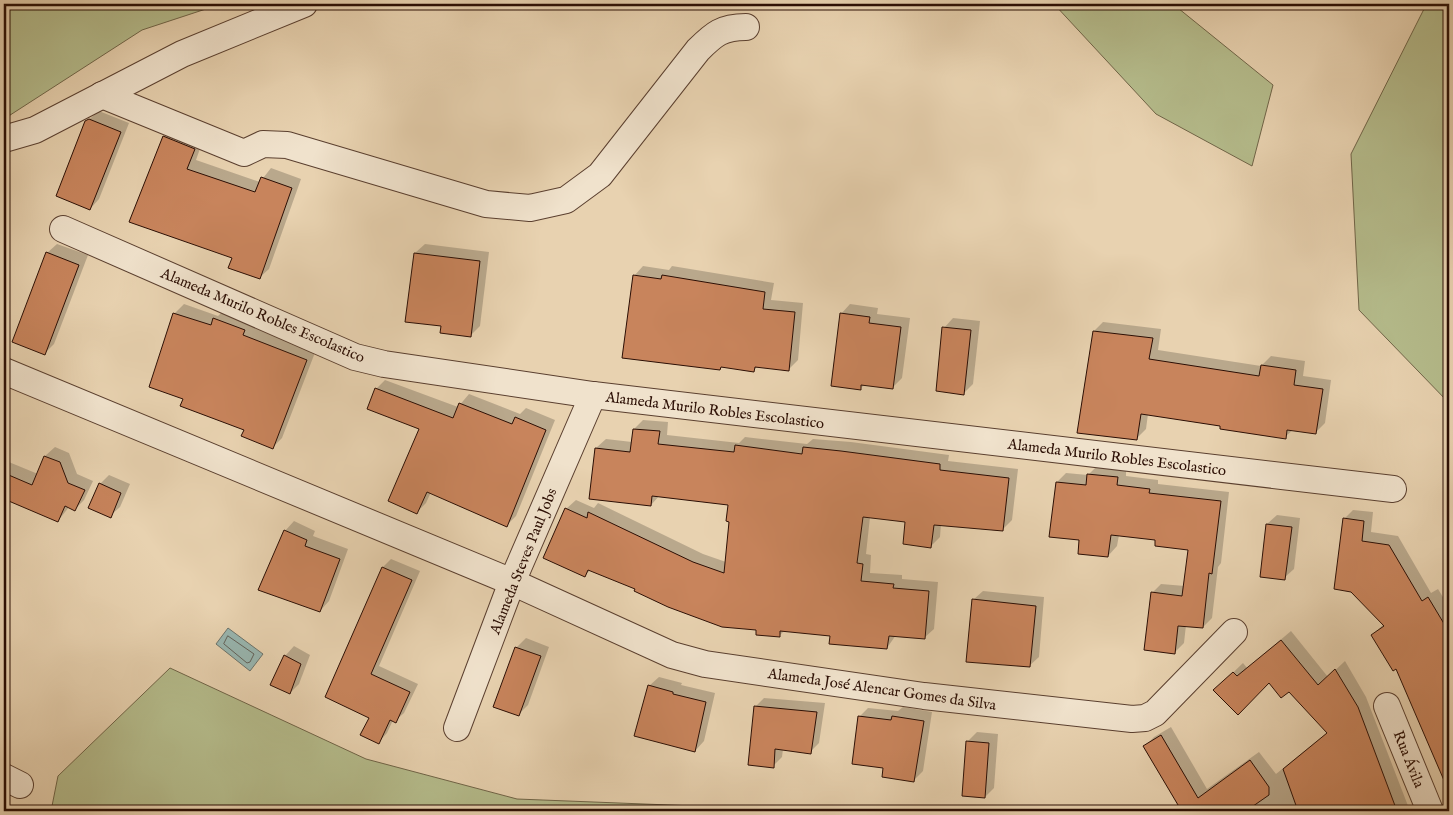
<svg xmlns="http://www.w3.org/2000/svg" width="1453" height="815" font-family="'IM FELL English',serif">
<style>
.green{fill:#b5bc8c;stroke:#706548}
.water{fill:#98b6b0;stroke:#6c736b}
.shadow{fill:#0003}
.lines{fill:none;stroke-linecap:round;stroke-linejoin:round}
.shore{stroke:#62625a;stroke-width:1}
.building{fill:#c8845c;stroke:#2b0e04}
.minor-casing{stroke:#5a3f2f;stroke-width:28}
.minor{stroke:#f0e2cc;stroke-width:26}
.labels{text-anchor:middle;stroke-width:4;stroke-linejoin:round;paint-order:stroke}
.street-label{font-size:15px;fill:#2b0e04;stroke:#f0e2cc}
</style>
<rect width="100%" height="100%" fill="#e8d2b0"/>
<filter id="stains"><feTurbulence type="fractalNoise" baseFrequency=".004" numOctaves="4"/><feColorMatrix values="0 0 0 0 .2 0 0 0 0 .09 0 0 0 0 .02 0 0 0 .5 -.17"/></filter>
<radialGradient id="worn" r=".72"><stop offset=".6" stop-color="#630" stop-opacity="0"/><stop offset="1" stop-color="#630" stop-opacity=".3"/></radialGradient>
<g class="green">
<path d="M4,4H221L142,30L4,119Z"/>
<path d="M1054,4H1173L1273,85L1252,166L1156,114Z"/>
<path d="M1423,4H1449V403L1359,310L1351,154L1425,7Z"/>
<path d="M170,668L366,759L517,799L695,806L709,811H51L58,776Z"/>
</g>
<path class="water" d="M228,628L263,654L250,671L216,644Z"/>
<g class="shadow">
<path d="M99,111L129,123L99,199L90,209L86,122Z"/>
<path d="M173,128L203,140L196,160L260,182L271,168L301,179L269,269L259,278L233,257L164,137Z"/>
<path d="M57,244L88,255L54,344L45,353L47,253Z"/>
<path d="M425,244L489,252L480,326L471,335L442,325L415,253Z"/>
<path d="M643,266L669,270L672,266L774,283L771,300L803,303L798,360L788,370L758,366L754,370L722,366L720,369L634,276Z"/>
<path d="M184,304L218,316L224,310L316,350L282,438L273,447L245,429L184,398L174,314Z"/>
<path d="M850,304L878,308L877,314L910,318L902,378L892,388L865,384L860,389L841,314Z"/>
<path d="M953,318L980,321L973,384L964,393L944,328Z"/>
<path d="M1103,322L1161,329L1158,350L1261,366L1271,356L1305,361L1303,376L1331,380L1325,423L1315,433L1294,429L1285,437L1148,414L1146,429L1137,438L1094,331Z"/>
<path d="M385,380L458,407L469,394L520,414L526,408L555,420L516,516L506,526L431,492L426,503L417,512L420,428L376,389Z"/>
<path d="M643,420L668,422L667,435L739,443L745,437L807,444L813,439L851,442L949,455L948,461L1018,469L1012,520L1002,530L941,524L940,537L931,546L906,521L870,517L866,554L871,555L870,573L902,575V579L938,582L934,629L924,638L896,635L887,648L831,635L785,630L779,636L637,589L591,569L585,576L566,509L576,500L594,508L598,503L703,554L726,562L730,521L729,504L660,495L651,505L596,448L606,439L632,442L634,429Z"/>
<path d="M55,447L69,453L77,474L93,481L84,500L75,509L69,507L58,521L4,498V460L38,474L45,456Z"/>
<path d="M1098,465L1126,469V476L1158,480V484L1229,492L1221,563L1218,567L1212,618L1203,627L1186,625L1184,643L1175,652L1152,593L1161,584L1185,586L1189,549L1157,539L1119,535L1117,546L1108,556L1081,539L1057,482L1066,473L1088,475Z"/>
<path d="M109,475L130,484L120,507L110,516L100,484Z"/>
<path d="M1353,510L1373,512L1371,532L1398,536L1431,593L1438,589L1449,607V770L1443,773L1397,667L1372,635L1384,624L1344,519Z"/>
<path d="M1277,515L1300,518L1294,569L1284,578L1267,524Z"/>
<path d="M294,521L315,531L313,536L348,549L329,601L320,611L285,531Z"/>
<path d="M391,559L420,571L379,666L418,684L404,713L395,721L393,720L387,733L379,742L370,717L327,696L383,567Z"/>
<path d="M983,591L1044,597L1039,657L1029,666L973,600Z"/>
<path d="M1291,631L1328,677L1345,661L1366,697L1410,811H1178L1181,809L1145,746L1154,737L1171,727L1207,789L1259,752L1276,774L1328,732L1289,690L1269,682L1215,690L1243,663L1247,668Z"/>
<path d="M526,638L549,647L528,705L518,715L516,648Z"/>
<path d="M294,646L310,655L299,684L290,693L285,656Z"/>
<path d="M659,677L682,683L681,685L715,693L704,741L695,751L649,686Z"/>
<path d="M764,698L825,703L819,743L810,752L783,749L782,757L773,766L755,707Z"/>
<path d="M903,707L932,712L923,771L913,781L885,767L859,717L868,708L898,711Z"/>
<path d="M977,732L998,734L994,788L985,797L967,742Z"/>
</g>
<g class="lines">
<path class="shore" d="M228,636L254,654L250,662L247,663L224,644Z"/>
</g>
<g class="building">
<path d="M89,119L121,132L90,210L56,196L85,121Z"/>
<path d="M163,136L195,149L187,169L255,192L261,177L292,188L260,279L228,268L232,258L129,222Z"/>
<path d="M46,252L79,265L45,355L12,342Z"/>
<path d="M414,253L480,261L471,337L440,333L441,326L405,322Z"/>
<path d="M633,275L661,279L662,275L765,292L763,309L795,312L789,371L755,367L754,372L721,367L720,370L622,358Z"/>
<path d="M173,313L211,325L213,318L245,330L243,335L307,360L273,449L241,436L244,430L180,406L183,399L149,387Z"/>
<path d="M840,313L870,317L869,323L901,327L893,389L861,385V390L831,386Z"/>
<path d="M942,327L971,330L964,395L936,391Z"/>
<path d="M1093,331L1153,338L1149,359L1259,376L1261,365L1296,370L1294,385L1323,389L1316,434L1287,430L1286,439L1220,429V426L1141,414L1137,440L1077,433Z"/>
<path d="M375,388L453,418L459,403L512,424L515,417L546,430L507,527L427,492L417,514L388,501L419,429L367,409Z"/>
<path d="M633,429L660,431L658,444L734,452L735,445L802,454L803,447L841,451L940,464V470L1009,478L1003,531L934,525L931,548L903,544L905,522L863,517L857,563L863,564L861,581L894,584L893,588L929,591L925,639L889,636L887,649L829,644L830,636L780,631V637L756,635V630L722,627L668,607L634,591L635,589L588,570L585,577L543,558L565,508L587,518L588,512L693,562L724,573L729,522L726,521L728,505L652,496L651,506L589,499L595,448L630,452Z"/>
<path d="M44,456L60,462L68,483L85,490L75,511L65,506L58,522L4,499V473L32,485Z"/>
<path d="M1087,474L1118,477L1117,485L1150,489L1149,493L1221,501L1212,574L1209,573L1203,628L1178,626L1175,654L1144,650L1151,592L1182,596L1188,550L1155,546V540L1111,535L1108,557L1078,554L1079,540L1049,537L1056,482L1086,485Z"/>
<path d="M99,483L121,493L111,518L88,508Z"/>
<path d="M1343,518L1364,521L1362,541L1389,545L1422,601L1428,597L1449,632V792L1396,669L1393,671L1371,635L1384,626L1351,592L1334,589Z"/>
<path d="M1266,524L1292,527L1285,580L1260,577Z"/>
<path d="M284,530L307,540L305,546L340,559L320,612L258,590Z"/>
<path d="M382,567L412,580L371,674L410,692L396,723L390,720L379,744L360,735L369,718L325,697Z"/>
<path d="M972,599L1036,606L1030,667L966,662Z"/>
<path d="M1281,640L1318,685L1335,669L1358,707L1397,811H1298L1283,769L1327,733L1289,692L1281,698L1269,683L1238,715L1213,690L1233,672L1237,676Z"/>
<path d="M515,647L541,656L519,716L493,707Z"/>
<path d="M284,655L301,664L290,694L270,685Z"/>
<path d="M648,685L673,692V694L706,702L695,752L634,736Z"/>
<path d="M754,706L817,712L811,754L775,749L774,768L748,765Z"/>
<path d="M858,716L891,720L892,716L924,721L914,782L882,777L883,768L852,764Z"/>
<path d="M1161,735L1198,798L1250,760L1269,787V795L1246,811H1179L1181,810L1143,746Z"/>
<path d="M966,741L989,743L985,798L962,796Z"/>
</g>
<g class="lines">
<g class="minor-casing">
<g id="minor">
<path d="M102,95L244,153L263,144L287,145L486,204L530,208L566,200L600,175L698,50C714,34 722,27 746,27"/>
<path d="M4,139L35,130L182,54L304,4"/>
<path d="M63,229L355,357L384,364L593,395L1393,489"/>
<path d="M4,371L512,582L672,655L705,664L924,696L1132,719L1145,718L1155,713L1234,632"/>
<path d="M1387,706L1430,811"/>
<path d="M457,728L512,582L593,395"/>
<path d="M4,777L20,785"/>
</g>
</g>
<use href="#minor" class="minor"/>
</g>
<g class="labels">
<g class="street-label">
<text transform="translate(263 315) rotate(23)" y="5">Alameda Murilo Robles Escolastico</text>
<text transform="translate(715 410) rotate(7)" y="5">Alameda Murilo Robles Escolastico</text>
<text transform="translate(1117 457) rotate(7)" y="5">Alameda Murilo Robles Escolastico</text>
<text transform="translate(523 561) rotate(-68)" y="5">Alameda Steves Paul Jobs</text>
<text transform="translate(882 689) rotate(8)" y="5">Alameda José Alencar Gomes da Silva</text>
<text transform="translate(1409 759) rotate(68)" y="5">Rua Ávila</text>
</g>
</g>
<rect width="1453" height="815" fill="none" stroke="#e8d2b0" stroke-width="20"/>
<rect x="5" y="5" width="1443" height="805" fill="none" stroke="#2b0e04" stroke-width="2.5"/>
<rect x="10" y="10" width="1433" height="795" fill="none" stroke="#2b0e04"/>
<rect width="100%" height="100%" filter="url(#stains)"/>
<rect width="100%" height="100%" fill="url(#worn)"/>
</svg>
